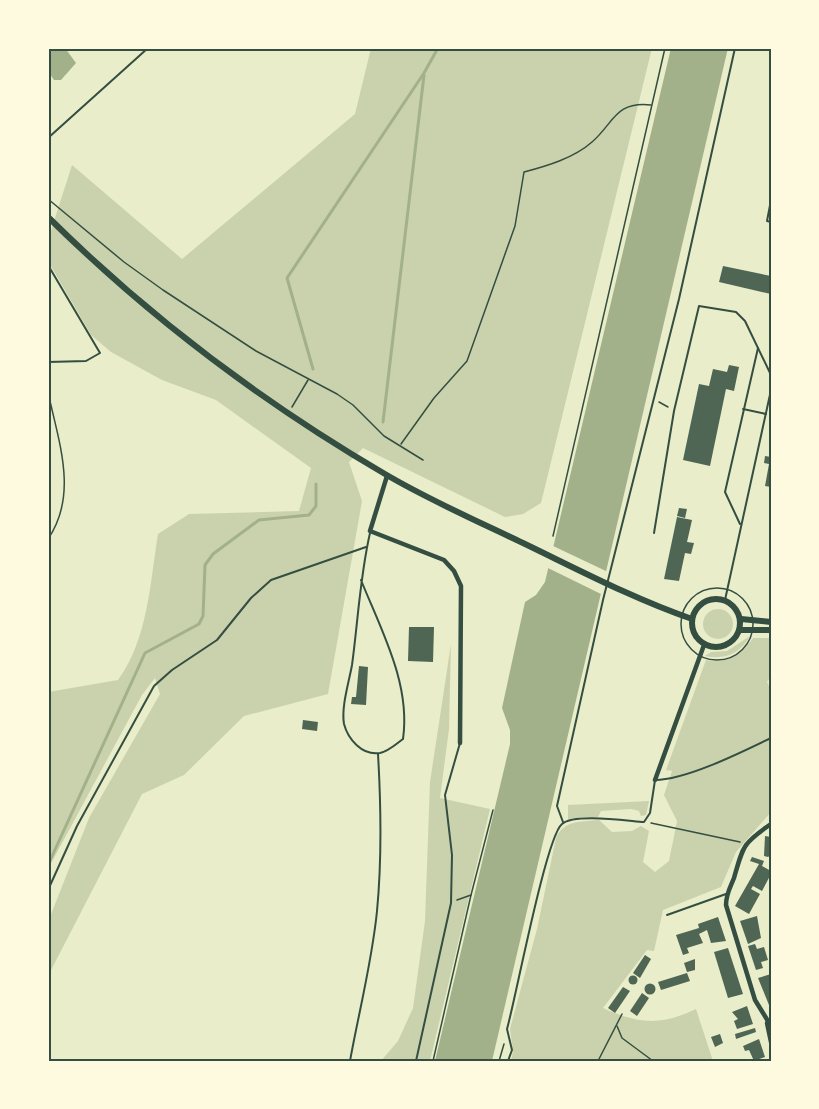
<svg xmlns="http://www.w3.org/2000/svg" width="819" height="1109" font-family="'PT Sans',sans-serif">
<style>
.green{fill:#cad2ad}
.water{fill:#a3b18a}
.pier{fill:#e9edc9}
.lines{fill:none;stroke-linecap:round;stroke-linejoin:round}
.stream{stroke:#a3b18a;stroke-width:3}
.building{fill:#4f6655}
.path{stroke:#344e41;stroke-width:1.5}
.service{stroke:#344e41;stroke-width:2}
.minor{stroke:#344e41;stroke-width:4.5}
.tertiary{stroke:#344e41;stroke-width:6}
.neatline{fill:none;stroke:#344e41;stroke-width:2}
</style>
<rect width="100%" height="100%" fill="#e9edc9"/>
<g class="green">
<path d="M371,48H652L541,503L523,514L505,517L363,448L349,462L362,501L328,694L244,716L184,775L142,794L48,976V922L89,818L160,694L155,678L142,695L48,869V692L118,680C148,639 150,583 158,534L189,514L299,511L311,468L216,400L162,380L111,352L91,335L48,261V240L72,165L182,259L355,114Z"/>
<circle cx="718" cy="624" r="15"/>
<path d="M750,636C740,654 725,660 705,656L711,652L727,651Z"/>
<path d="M753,638H771V676L767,682L771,690V812L736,852L721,887L663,910L654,951L647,950L603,1008C638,1024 661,1026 696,1009L713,1061H511L513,1051L510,1029L537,929L556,838C564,820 580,822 599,820L612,832L632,831L641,826L649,831L643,862L655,872L669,861L677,821L664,795L672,771L666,770L706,660C728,664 741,655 753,638Z"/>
<path d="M451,644L449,729L440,798L490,809L430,1061H381L398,1041L413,1008L425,921L430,782Z"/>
<path d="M649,801L646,815L641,816L639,811L631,809L601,811L598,817L568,819V805Z"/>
</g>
<g class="water">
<path d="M48,48H65L76,63L61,80H54L48,71Z"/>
<path d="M671,48H728L492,1061H435L510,744V730L502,708L525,602L536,595L545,582Z"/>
</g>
<path class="pier" d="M551,545L608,572L603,595L546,567Z"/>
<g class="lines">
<g class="stream">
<path d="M313,369L287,278L424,73L438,48"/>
<path d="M383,422L424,75"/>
<path d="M48,865L145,653L199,624L203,616L205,565L213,554L259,520L309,515L316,506V484"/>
</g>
</g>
<g class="building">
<path d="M723,266L771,276V294L719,282Z"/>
<path d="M729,365L739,367L734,391L726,389L710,466L683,460L699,384L709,386L713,369L727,372Z"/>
<path d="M765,456L771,457V487L765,486L769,464L764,463Z"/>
<path d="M679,508L687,509L685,518L677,516Z"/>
<path d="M677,517L692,520L687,542L694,543L691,554L685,553L679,581L664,579Z"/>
<path d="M409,627H434L433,662L408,661Z"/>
<path d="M359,666L368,667L366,705L351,704L352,697H356Z"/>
<path d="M303,720L318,722L317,731L302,729Z"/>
<path d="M765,836L771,837V855L768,857L764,856Z"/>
<path d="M752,857L764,861L762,866L771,871V874L762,891L753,886L751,889L760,894L749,914L735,906L759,864L750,861Z"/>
<path d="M757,916L761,938L748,944L740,921Z"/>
<path d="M718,917L726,941L711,943L707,930L699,934L703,943L687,948L689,953L683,955L676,935L699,928L698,924Z"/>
<path d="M755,944L757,949L764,947L768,960L761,962L763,968L756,970L748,946Z"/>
<path d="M728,948L743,994L728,998L714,952Z"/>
<path d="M645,955L651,959L640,978L633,973Z"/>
<path d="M695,959V970L687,972L684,963Z"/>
<path d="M687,973L690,981L661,990L658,982Z"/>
<path d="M771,974V1010L758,978Z"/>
<circle cx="633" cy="980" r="4.5"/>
<circle cx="650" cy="989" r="5.5"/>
<path d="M623,987L630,991L615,1013L608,1008Z"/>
<path d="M642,993L649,998L637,1016L630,1011Z"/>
<path d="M747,1006L753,1024L737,1029L734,1021L738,1019L732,1012Z"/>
<path d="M755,1028L756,1032L736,1039L735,1034Z"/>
<path d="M720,1034L723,1043L715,1047L711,1037Z"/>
<path d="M759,1039L765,1057L754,1061L749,1050L745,1051L743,1046Z"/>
</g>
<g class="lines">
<g class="path">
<path d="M48,199L124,262L163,290L256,351L337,394L353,405L384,436L423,460"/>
<path d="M48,392C58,440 79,494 48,539"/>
<path d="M659,402L668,407"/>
<path d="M292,407L308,380"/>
<path d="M401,444L434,398L467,361L515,226L524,172C547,166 574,158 592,142C614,123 615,101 651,105"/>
<path d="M553,536L665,48"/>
<circle cx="717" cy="624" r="36"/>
<path d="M651,823L740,842"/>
<path d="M457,900L471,895L493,810"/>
<path d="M617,1026L622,1038L653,1061"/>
<path d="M433,1061L471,895"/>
<path d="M499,1061L504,1044"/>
<path d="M598,1061L622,1014"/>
</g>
<g class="service">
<path d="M48,138L148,48"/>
<path d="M771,200L767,221L771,222"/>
<path d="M48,265L100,353L86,361L48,362"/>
<path d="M743,409L766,414"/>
<path d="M740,524L725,492L758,348"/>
<path d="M654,533L674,411L699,306L736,312L745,321L771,375"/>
<path d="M361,580C381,630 411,684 403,739C396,744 389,751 380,753C362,756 348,739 344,724C341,707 349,682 352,665C358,621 360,576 370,533"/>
<path d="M725,600L771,390"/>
<path d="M563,822L557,806L603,600L679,299L735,48"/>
<path d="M48,890L77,826L154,686L172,670L217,640L251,598L271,580L366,547"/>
<path d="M667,915L726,894"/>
<path d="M350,1061C359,1011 372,962 377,911C382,859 381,805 378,754"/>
<path d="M416,1061L451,903L452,855L445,795L460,743"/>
<path d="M508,1061L512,1050L507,1029C516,997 546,837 562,824C574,813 628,821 644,822L650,813L655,780C686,780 742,752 771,738"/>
</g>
<g class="minor">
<path d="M387,476L370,531L444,560L454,571L461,586L460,743"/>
<path d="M655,780L704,645"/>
<path d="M771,824C743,843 743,846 734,878C730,888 726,894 726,905L755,1000L771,1026"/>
<path d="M767,1023L771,1042"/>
</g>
<g class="tertiary">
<path d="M48,217C149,317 262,402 385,474C429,500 477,521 523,543C579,570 634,599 692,619"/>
<circle cx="716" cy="623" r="24"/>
<path d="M741,619L771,622"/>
<path d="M740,630H771"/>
</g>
</g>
<rect width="819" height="1109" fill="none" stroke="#fefae0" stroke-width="99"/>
<rect x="50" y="50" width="720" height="1010" class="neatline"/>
</svg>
